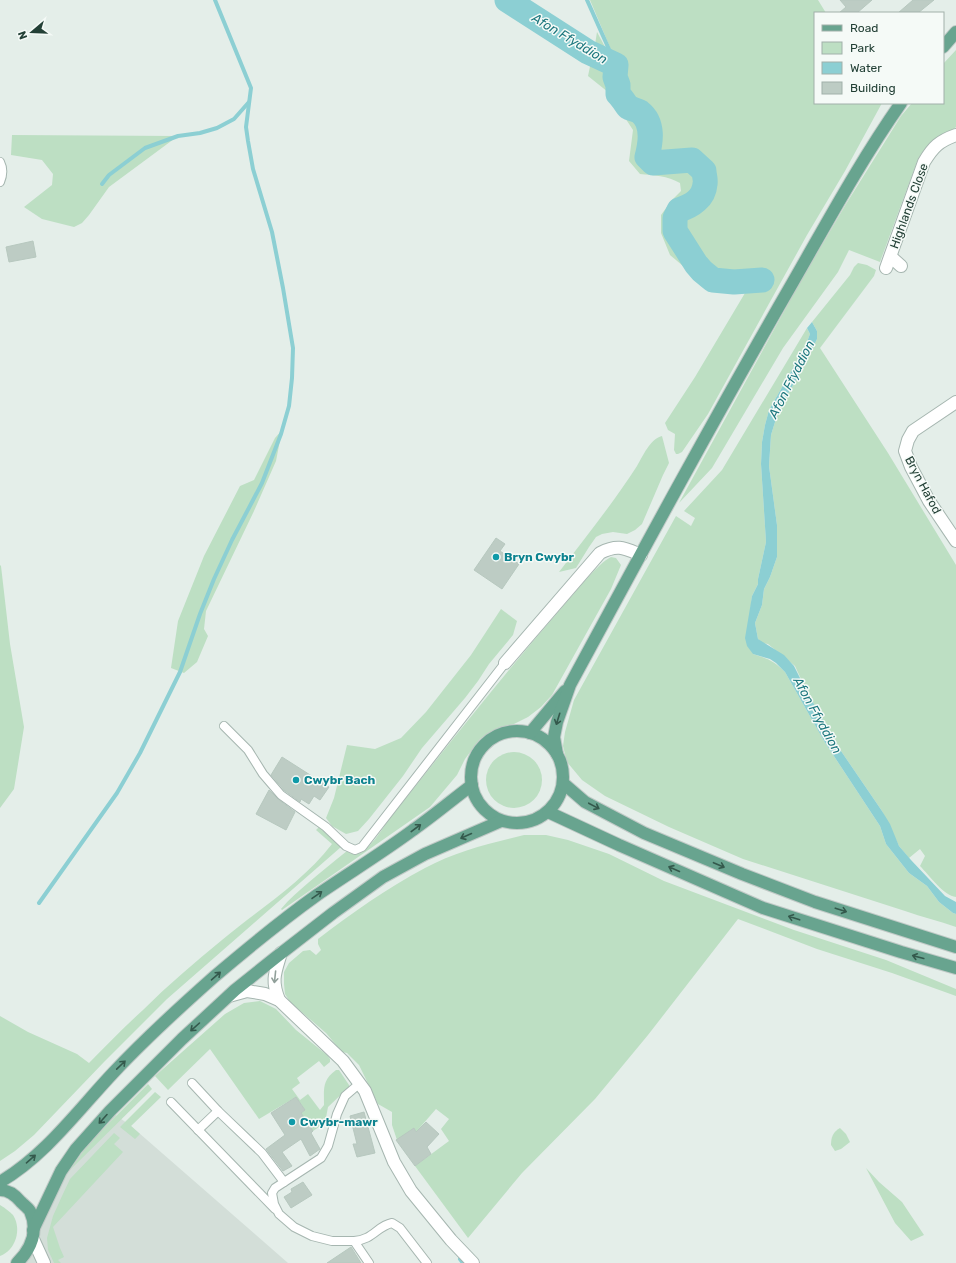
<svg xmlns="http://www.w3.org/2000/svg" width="956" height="1263" font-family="Rubik,sans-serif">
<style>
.built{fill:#d3ded8}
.green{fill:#bddfc3}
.water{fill:#8ccfd3}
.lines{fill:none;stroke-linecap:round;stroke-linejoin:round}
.stream{stroke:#8ccfd3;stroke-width:4}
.river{stroke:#8ccfd3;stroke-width:25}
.building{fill:#bdccc4;stroke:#b7c8bf}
.service-casing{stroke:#a6b6b0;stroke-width:10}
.minor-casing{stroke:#a6b6b0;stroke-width:14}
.primary-casing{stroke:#c1cac7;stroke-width:14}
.service{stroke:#fff;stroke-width:8}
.minor{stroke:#fff;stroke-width:12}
.primary{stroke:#68a48f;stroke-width:12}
.oneway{stroke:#34594c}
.oneway2{stroke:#91a09a}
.culture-dot{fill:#0f9aa8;stroke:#f5faf7;stroke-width:1.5}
.labels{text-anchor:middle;stroke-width:3;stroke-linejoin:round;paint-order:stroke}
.street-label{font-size:12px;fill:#234036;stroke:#f5faf7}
.culture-label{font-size:12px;font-weight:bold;fill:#0d838f;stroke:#f5faf7;text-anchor:start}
.water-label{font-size:13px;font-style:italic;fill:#1c777e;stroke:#f5faf7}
</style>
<rect width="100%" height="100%" fill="#e4eee9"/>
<path class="built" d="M110,1111L131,1126L288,1263H17L61,1171Z"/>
<g class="green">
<path d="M590,0H818L826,13H815V103H882L845,171L807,235L708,414L682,452L678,454H676L674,450L675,434L668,430L665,423L695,377L745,293H724L702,287L683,266L670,255L661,233V215L672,200L681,191L680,183C668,176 653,175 640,174L629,161L633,130L608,92L588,76L592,57L610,66L609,71L614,83L615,96L624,108L640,118L643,123L646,131L645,157L648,160L655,165H693L702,172C703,180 703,189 698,196C695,200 688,201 684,204C674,209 670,220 673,231C674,236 678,241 681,245L680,250L692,266L702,276L714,283L748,286L754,289L765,276C749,276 733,280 718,277C703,274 689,251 684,238C681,231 680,224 679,217L682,212L696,205L704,197L710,182L708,169L693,158H680L654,160L649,157L653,132L649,120L644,112L635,104L628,101L622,93L618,79L617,64Z"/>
<path d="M597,32L611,58L594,51Z"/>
<path d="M956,50V127C950,133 942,136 935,140C927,145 923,151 918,159L880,262L849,250L838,272L783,348L712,468L679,503L799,284L846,204L901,116L912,103H943V64Z"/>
<path d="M12,135L178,136L109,187L89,215L82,223L74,227L42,219L24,207L52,185L53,174L42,160L11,155Z"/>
<path d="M858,263L867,265L876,270L874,276L820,348L888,453L956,565V897C944,896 929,875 920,866L925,856L920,849L909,858L899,846L882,811L841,751L807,692L795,666L768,644L762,643L758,639L755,623L762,605L764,589L770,577L777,557V525L769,466L771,435L779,409L803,368L817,339V331L812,322L850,275L854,267Z"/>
<path d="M807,328L810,334L805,347L769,410L765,425L762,442L761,464L766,542L758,579V584L752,596L750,615L753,654C768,659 773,660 785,672L824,741L880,826L886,844L909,873L927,886L939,902L953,913L956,914V927C939,921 922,917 905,911L743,859L669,827L605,796L582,780L567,762L563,746L565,732L574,700L676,516L691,526L695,518L684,511L722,470Z"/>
<path d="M282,430L276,461L254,511L206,611L204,629L208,636L197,662L184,673L171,668L178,621L204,556L240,486L254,480L275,438Z"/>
<path d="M662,436L669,463L663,475L642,524L635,530L627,534L613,532L602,534L596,537L589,547L576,568L559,572C586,537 613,503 637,466C643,456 650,439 662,436Z"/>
<path d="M611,557L616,558L621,565L611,589L552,695L541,707L528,717L514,724L502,727L491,732L480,739L465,759L457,775L430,807L282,910L281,909C289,899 299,891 308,883C321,872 334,861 347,851C348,852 352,854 353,854C365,857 381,831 387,822C445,749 503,675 565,604C576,592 598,563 611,557Z"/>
<path d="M0,565L1,566L10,644L24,727L14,789L0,808Z"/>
<path d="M501,609L517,621L513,635L489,664L478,681L465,698L422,748L403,776L369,819L358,831L346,834L332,826L326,818L334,798L347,745L375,749L401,738L426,712L471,655Z"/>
<circle cx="514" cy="780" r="28"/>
<path d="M319,827L341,847L167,999L104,1062L34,1135L15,1151L0,1161V1016L28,1032L77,1054L89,1063C107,1045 124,1027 143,1010C168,985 195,962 222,940C259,909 302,883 332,844L316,830Z"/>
<path d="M524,835H546L568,840L609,854L664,881L794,930L886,960L956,989V996L892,973L817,949L738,919L648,1035L595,1099L522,1173L468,1238L415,1166L449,1141L441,1129L449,1119L436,1109L416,1132L414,1128L397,1140L392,1125V1112L378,1104L359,1065L347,1053L342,1052L326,1033L290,1002L285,994L284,984V972L289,963L303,951L310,950L316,955L321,950L318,944V939C352,913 387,888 425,868C456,851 491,843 524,835Z"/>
<path d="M260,1001L276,1009L296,1030L327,1055L330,1059V1062L324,1067L319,1061L297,1078L300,1083L292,1089L300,1100L308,1094L320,1110L324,1105C324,1089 322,1080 336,1070H339L349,1085V1087L328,1107L325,1123L313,1131L301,1113L305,1110L296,1097L259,1119L210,1049L168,1090L155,1076L225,1014L244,1003Z"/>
<path d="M148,1084L152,1089L70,1170L89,1143Z"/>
<path d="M155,1092L161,1097L131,1126L140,1134L135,1139L120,1127Z"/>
<path d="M840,1128L846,1134L850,1142L841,1149L835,1151L831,1145C831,1137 833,1132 840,1128Z"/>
<path d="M114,1133L120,1138L114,1144L123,1152L53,1227L60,1248L64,1257L58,1260L61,1263H54L48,1250L47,1238L53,1216L62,1196L70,1179Z"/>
<path d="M866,1168L879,1182L902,1202L924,1235L911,1241L895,1223Z"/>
<path d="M0,1205C5,1208 9,1211 13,1215C22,1229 16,1250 0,1256Z"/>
</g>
<path class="water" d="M812,322L817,331V339L803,368L779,409L771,435L769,466L777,525V557L770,577L764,589L762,605L755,623L758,639L784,655L794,666L807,692L841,751L882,811L890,824L899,846L911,860L945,896L956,902V914L953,913L939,902L927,886L909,873L886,844L880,826L824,741L785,672L776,663L770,659L753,654L747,646L745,638L752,596L758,584V579L766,542L761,464L762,442L765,425L769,410L805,347L810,334L807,328Z"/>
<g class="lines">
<g class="stream">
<path d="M587,0L616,65"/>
<path d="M102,184L109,175L145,148L178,136L200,133L217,128L234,119L249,102"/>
<path d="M39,903L117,793L140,753L180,672L200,614L214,579L232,540L262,483L281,434L289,406L292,378L293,348L283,288L272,232L253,169L248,141L246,127L251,88L215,0"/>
<path d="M460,1259L463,1263"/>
</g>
<path class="river" d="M507,0L588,52L616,65L615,77L618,85V94C622,98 625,103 628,107C631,109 637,110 640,112C654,123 651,142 647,157L653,163L692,160L704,171C704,175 706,180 705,184C704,198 692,206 679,210L675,218V231L696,264L702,271L713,280L734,282L762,280"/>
</g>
<g class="building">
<path d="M840,0H872L857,13H839L846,7Z"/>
<path d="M913,0H934L918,13H898Z"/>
<path d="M33,241L36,257L9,262L6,247Z"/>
<path d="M496,538L505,544L500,551L519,564L502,589L474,570Z"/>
<path d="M282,757L329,787L320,800L314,796L309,804L301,799L300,802L285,791L271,775Z"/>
<path d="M269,790L278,799L295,812L286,830L256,814Z"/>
<path d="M296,1097L305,1110L301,1113L313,1131L311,1133L320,1149L310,1156L301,1139L282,1152L292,1166L283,1171L266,1149L285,1135L271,1113Z"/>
<path d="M364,1112L375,1153L357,1157L353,1144H357L350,1116Z"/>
<path d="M426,1122L439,1134L427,1147L431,1154L415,1166L396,1140L414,1128L416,1132Z"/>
<path d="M303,1182L312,1195L291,1208L284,1197L292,1192L291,1189Z"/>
<path d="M351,1247L361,1263H327Z"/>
</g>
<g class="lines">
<g class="service-casing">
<g id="service">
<path d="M0,162C3,168 3,175 0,182"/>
<path d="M224,726L248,750L263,774L281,795L326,827L346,846L355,850L362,847L505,663"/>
<path d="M192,1083L218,1111L262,1153L284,1182"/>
<path d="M359,1084L345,1096L337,1114L328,1146L321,1158L275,1188L272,1193L274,1204L279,1214L294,1227L312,1236L332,1241H354L369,1263"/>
<path d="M171,1102L275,1209"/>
<path d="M198,1130L218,1111"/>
<path d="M354,1241C373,1240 377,1226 392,1223L400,1228L427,1263"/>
</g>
</g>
<g class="minor-casing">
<g id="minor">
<path d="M891,257L901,266"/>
<path d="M886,268L924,162C933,147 939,141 956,135"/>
<path d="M956,402L913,431L908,440L905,451L911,467L929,501L956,541"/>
<path d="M505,663L600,553C618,544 624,548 641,555"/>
<path d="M229,996L247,991L265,994L279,1000L343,1061L365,1091L394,1162L411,1191L451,1240L473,1263"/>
<path d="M279,1000C271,980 275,973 281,953"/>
<path d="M33,1239L44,1263"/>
</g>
</g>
<g class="primary-casing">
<g id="primary">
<path d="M943,47L956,32"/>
<circle cx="517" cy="777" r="46"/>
<path d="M530,733L565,691"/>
<path d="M557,754L554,737L557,722L570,685C643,550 716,415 793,282C828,221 861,160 901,103"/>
<path d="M563,783L585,802L644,833L742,874L815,902L956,947"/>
<path d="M548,812L619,845L763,908L901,952L956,968"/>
<path d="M0,1182C46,1155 78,1110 114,1072C145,1039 180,1007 215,976C248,948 282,920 317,895C349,873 382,853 413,830C433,816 452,800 472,785"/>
<path d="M0,1190C9,1190 16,1196 21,1202C24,1205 28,1208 30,1211C39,1231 31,1249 17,1263"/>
<path d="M33,1230L61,1171L76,1149L110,1111L182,1039L235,990L275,958L333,913L383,877L425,854L501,821"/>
</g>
</g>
<use href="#service" class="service"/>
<use href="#minor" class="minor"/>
<use href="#primary" class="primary"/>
</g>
<defs><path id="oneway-shaft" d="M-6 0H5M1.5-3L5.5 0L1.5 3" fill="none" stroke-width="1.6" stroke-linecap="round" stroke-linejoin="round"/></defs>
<g class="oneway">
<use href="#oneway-shaft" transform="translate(558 719) rotate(107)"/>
<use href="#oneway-shaft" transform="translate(594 806) rotate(28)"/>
<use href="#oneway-shaft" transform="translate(416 828) rotate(-37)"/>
<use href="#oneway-shaft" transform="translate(466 836) rotate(156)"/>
<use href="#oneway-shaft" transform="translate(719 865) rotate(23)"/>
<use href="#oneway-shaft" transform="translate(674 869) rotate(-156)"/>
<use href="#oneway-shaft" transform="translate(317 895) rotate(-35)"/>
<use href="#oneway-shaft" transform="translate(841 910) rotate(18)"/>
<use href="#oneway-shaft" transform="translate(794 918) rotate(-162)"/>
<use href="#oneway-shaft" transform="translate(918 957) rotate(-165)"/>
<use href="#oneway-shaft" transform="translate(216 976) rotate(-41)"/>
<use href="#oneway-shaft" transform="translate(195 1027) rotate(138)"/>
<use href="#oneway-shaft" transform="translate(121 1065) rotate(-44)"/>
<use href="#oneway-shaft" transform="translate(103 1119) rotate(132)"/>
<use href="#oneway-shaft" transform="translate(31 1159) rotate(-41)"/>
</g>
<use class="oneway2" href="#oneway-shaft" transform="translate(275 977) rotate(96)"/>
<g class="culture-dot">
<circle cx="496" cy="557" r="4"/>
<circle cx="296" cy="780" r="4"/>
<circle cx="292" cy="1122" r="4"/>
</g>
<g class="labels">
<g class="street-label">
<text transform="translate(909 206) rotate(-70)" y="4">Highlands Close</text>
<text transform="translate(923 485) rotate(62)" y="4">Bryn Hafod</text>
</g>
<g class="culture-label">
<text x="504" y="561">Bryn Cwybr</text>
<text x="304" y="784">Cwybr Bach</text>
<text x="300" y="1126">Cwybr-mawr</text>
</g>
<g class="water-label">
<text transform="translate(570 38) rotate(31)" y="5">Afon Ffyddion</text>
<text transform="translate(791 379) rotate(-63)" y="5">Afon Ffyddion</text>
<text transform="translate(818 715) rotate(61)" y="5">Afon Ffyddion</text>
</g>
</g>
<rect x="814" y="12" width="130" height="92" fill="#f5faf7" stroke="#a1b0aa"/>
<rect x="822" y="25" width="20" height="6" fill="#68a48f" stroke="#a1b0aa"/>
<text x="850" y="32" font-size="12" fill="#234036">Road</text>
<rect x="822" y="42" width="20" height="12" fill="#bddfc3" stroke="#a1b0aa"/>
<text x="850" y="52" font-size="12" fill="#234036">Park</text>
<rect x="822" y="62" width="20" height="12" fill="#8ccfd3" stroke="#a1b0aa"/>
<text x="850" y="72" font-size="12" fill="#234036">Water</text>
<rect x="822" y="82" width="20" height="12" fill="#bdccc4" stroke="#a1b0aa"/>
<text x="850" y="92" font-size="12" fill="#234036">Building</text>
<g transform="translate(32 32) rotate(251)" stroke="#f5faf7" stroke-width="3" paint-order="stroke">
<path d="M0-3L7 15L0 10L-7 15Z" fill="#234036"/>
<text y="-6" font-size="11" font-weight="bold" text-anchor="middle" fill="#234036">N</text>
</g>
</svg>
